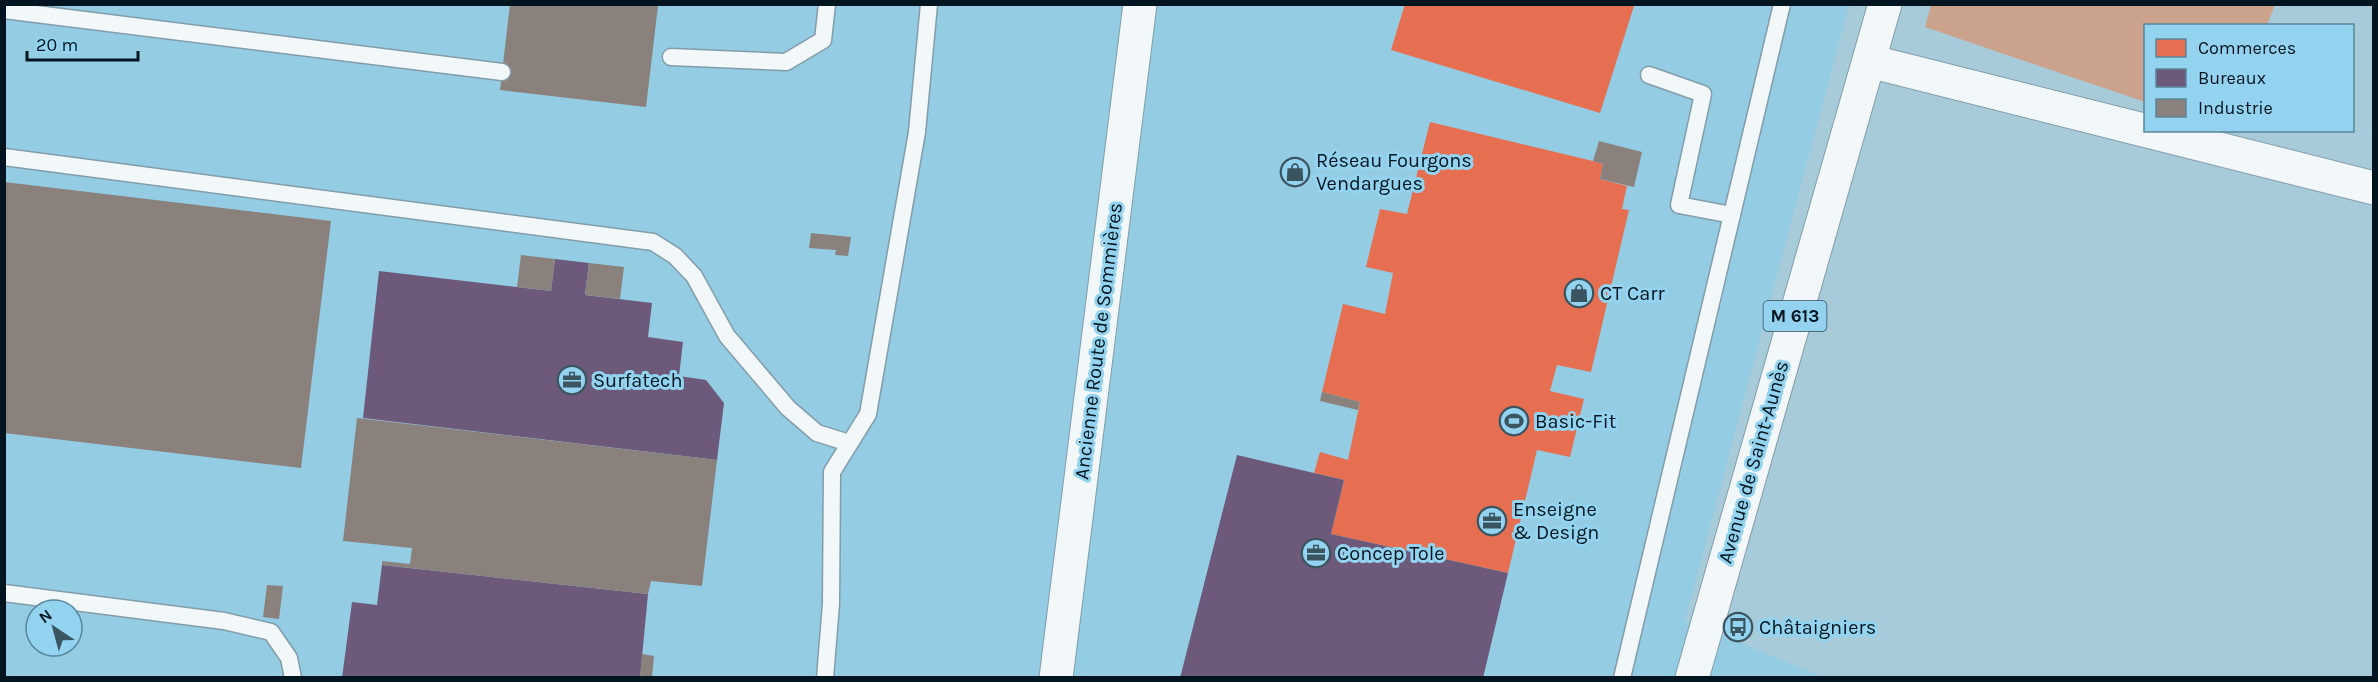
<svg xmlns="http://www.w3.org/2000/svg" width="2378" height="682" font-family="Karla,sans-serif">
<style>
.built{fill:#94cce4;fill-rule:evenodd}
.green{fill:#cba38c}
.shops{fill:#e76f51}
.offices{fill:#6d597a}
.industry{fill:#8a817c}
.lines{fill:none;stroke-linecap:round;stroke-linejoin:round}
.lane-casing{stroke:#829da9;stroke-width:19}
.street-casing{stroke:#829da9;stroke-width:35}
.primary-casing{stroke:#829da9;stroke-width:35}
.lane{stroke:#f2f7f9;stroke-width:16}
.street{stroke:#f2f7f9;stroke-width:33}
.primary{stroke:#f2f7f9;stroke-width:33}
.labels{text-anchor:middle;stroke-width:6;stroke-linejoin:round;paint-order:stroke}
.shield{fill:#93d3ef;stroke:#2c4e5d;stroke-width:1.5}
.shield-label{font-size:18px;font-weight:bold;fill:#00151f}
.poi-label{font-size:20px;fill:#00151f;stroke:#93d3ef;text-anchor:start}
.street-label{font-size:20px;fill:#00151f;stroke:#93d3ef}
</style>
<rect width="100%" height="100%" fill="#a8cbda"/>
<path class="built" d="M4,5H1849L1685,620L1823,677H5ZM36,610H72V646H36Z"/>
<path class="green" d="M1931,5V4L2275,5L2267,25L2146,26L2145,102L1925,27Z"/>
<g class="shops">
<path d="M1405,4H1631L1634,6L1600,113L1391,50Z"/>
<path d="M1430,122L1593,161L1603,164L1600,179L1627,186L1622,209L1629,210L1591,372L1557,365L1550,391L1584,399L1570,457L1537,450L1508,573L1331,534L1344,480L1314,473L1320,452L1348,460L1360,402L1322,392L1343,304L1385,314L1393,273L1366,267L1380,209L1407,214Z"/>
</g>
<g class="offices">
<path d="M555,259L589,263L585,295L652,303L648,337L683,342L679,376L706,380L724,403L717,460L363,418L379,271L551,291Z"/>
<path d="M1237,455L1344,480L1331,534L1508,573L1483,678H1180Z"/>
<path d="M382,565L648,594L640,678H342L352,602L377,605Z"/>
</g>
<g class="industry">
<path d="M510,4L658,6L646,107L500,90Z"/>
<path d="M1599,141L1642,152L1634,187L1600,179L1603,164L1593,161Z"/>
<path d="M4,182L331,221L301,468L4,433Z"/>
<path d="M811,233L851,237L848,256L835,255L836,250L809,248Z"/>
<path d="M521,255L555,259L551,291L517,287Z"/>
<path d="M589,263L624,267L620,299L585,295Z"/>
<path d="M1322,392L1360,402L1358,410L1320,401Z"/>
<path d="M357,418L717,460L702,586L651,581L648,594L382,565V561L410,564L412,548L343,541Z"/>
<path d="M267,585L283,586L279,619L263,617Z"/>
<path d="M642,654L654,656L652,678H640Z"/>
</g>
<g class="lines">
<g class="lane-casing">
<g id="lane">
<path d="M4,10L502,72"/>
<path d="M671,57L786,62L823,40L827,4"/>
<path d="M1649,75L1703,94L1679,205L1732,215"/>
<path d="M4,157L653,242L675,256L694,276L727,336L788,408L817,433L849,443"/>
<path d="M4,593L224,621L271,632L289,658L293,678"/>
<path d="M825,678L831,604L832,472L868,414L917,132L929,4"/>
<path d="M1622,678L1782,4"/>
</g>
</g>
<g class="street-casing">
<g id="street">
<path d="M1869,61L2374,188"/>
<path d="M1056,678L1140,4"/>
</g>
</g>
<g class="primary-casing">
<path id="primary" d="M1692,678L1885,4"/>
</g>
<use href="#lane" class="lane"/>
<use href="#street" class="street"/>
<use href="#primary" class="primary"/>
</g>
<defs>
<g id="shop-ring" transform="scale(1.5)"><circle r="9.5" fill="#93d3ef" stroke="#3b5560" stroke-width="1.5"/><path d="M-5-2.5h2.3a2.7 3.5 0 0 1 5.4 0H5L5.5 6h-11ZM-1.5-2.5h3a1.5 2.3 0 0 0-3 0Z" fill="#3b5560"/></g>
<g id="office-ring" transform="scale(1.5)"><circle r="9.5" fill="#93d3ef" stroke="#3b5560" stroke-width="1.5"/><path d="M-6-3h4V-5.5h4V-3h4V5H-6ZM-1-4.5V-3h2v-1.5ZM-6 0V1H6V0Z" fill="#3b5560"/></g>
<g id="stadium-ring" transform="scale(1.5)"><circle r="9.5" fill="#93d3ef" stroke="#3b5560" stroke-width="1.5"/><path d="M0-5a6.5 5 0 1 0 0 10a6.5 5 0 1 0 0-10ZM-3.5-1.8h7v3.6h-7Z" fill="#3b5560"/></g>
<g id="bus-ring" transform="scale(1.5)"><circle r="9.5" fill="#93d3ef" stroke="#3b5560" stroke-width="1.5"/><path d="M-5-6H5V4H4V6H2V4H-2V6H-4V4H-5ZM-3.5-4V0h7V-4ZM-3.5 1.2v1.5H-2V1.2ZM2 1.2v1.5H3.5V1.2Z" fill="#3b5560"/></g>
</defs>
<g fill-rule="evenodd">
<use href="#shop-ring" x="1295" y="172"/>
<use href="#shop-ring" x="1579" y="293"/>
<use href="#office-ring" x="572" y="380"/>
<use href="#stadium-ring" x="1514" y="421"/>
<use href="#office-ring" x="1492" y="521"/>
<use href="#office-ring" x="1316" y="553"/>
<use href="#bus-ring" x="1738" y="627"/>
</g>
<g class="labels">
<rect class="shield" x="1763.5" y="301" width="63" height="30" rx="4.5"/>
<g class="shield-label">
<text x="1795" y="322">M 613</text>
</g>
<g class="poi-label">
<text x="1316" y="167">Réseau Fourgons<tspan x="1316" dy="23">Vendargues</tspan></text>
<text x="1600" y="300">CT Carr</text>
<text x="593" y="387">Surfatech</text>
<text x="1535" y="428">Basic-Fit</text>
<text x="1513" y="516">Enseigne<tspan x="1513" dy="23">&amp; Design</tspan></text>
<text x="1337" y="560">Concep Tole</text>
<text x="1759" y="634">Châtaigniers</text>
</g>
<g class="street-label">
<text transform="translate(1098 341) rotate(-83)" y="7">Ancienne Route de Sommières</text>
<text transform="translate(1753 462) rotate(-74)" y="7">Avenue de Saint-Aunès</text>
</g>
</g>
<rect width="2378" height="682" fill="none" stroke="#00151f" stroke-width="12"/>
<rect x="2144" y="24" width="210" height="108" fill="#93d3ef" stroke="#58879c" stroke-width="1.5"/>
<rect x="2156" y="39" width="30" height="18" fill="#e76f51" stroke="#58879c" stroke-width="1.5"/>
<text x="2198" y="54" font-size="18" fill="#00151f">Commerces</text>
<rect x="2156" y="69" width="30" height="18" fill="#6d597a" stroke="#58879c" stroke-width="1.5"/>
<text x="2198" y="84" font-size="18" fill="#00151f">Bureaux</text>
<rect x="2156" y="99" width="30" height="18" fill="#8a817c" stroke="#58879c" stroke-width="1.5"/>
<text x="2198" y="114" font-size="18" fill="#00151f">Industrie</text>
<g transform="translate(54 628) rotate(324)"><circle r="28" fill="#93d3ef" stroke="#58879c" stroke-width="1.5"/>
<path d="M0-4.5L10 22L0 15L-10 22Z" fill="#3b5560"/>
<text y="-9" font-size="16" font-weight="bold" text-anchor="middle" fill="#00151f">N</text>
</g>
<path d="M27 51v9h111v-9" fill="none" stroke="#00151f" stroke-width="3"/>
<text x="36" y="51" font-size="18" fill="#00151f" stroke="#93d3ef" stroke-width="4.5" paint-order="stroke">20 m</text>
</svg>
